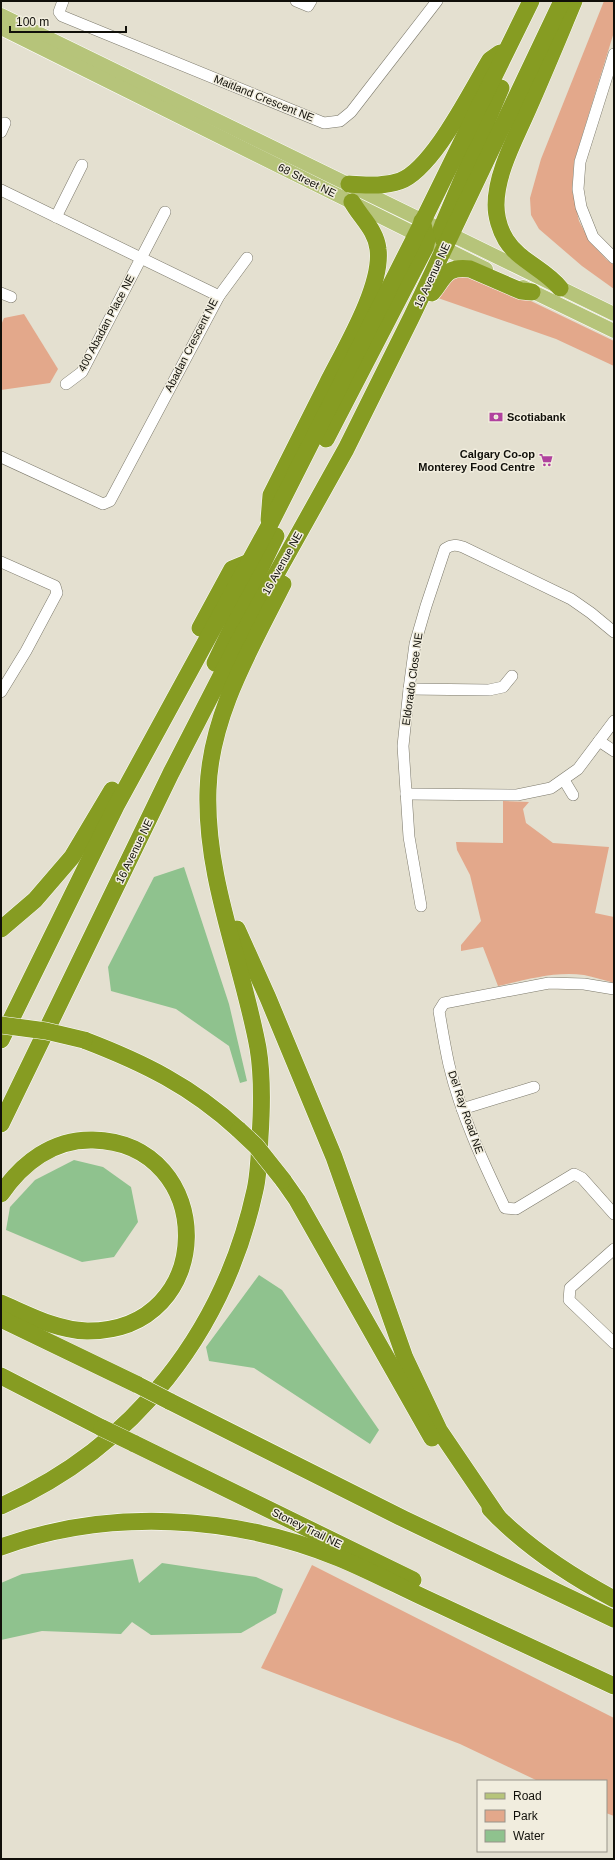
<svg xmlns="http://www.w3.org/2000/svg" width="615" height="1860" font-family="Helvetica,sans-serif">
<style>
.green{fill:#e3a88b}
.water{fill:#8fc28e}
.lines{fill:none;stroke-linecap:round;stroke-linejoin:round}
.minor-casing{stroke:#7c796b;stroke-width:12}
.major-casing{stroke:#fff;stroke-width:15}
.highway-casing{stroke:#fff;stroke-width:18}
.minor{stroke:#fff;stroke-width:11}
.major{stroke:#b6c47a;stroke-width:14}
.highway{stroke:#869c22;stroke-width:17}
.highway-bridge-casing{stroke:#fff;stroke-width:18;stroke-linecap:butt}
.highway-bridge{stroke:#869c22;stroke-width:17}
.labels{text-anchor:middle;stroke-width:3;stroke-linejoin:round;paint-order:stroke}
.street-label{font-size:11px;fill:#100f09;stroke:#f1edde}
.poi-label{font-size:11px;font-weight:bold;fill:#100f09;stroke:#f1edde;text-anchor:start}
</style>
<rect width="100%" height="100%" fill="#e4e0d0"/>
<g class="green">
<path d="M604,1H614V32L574,162L572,190L579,221L590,242L607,260L614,265V289L582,266L539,229L531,215L530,198L541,159Z"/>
<path d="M453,275L481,277L614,341V366L556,339L435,297Z"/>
<path d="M24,314L58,369L50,383L1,390V325L4,318Z"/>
<path d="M503,801L529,802L523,809L526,823L553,843L609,847L595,913L614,917V983C604,980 594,977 584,975C555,971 525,980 498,986L483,947L461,951V945L481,921L470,875L457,850L456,842L503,843Z"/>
<path d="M312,1565L614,1718V1816L606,1813V1781H538L460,1744L261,1668Z"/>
</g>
<g class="water">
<path d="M184,867L229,1004L247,1081L240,1083L229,1046L176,1009L111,991L108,967L154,877Z"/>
<path d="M74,1160L103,1167L131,1187L138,1222L114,1257L82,1262L6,1230L10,1207L35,1180Z"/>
<path d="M259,1275L282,1290L379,1430L370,1444L254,1368L209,1361L206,1347Z"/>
<path d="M133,1559L139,1583L162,1563L256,1577L283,1589L276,1613L241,1633L151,1635L132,1622L121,1634L42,1631L1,1640V1583L22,1574Z"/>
</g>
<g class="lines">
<g class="minor-casing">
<g id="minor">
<path d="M63,1L59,12L62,16L324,123L340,121L351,112L437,1"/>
<path d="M296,1L308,6L311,1"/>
<path d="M614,54L580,162L578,189L581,207L593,237L614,258"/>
<path d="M1,132L5,123"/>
<path d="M1,190L219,296"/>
<path d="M56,217L82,165"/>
<path d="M1,293L11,297"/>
<path d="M66,384L82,372L165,212"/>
<path d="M1,457L103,504L110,501L219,296L247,258"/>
<path d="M1,562L55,586L57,593L26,651L1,692"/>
<path d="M409,689L489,690L503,687L512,676"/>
<path d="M599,741L614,751"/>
<path d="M564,780L573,795"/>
<path d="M406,794L517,795L551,788L578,769L614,721"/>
<path d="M421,906L409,837L403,746L409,689L415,644L426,606L445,549C452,544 456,545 463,547L571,599L591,613L614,632"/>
<path d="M614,989L584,984L549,983L444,1003L439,1011C442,1029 445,1047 449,1065C461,1115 483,1162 505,1208L516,1209L574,1174L582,1178L614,1214"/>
<path d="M462,1109L534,1087"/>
<path d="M614,1249L570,1288L569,1300L614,1343"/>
</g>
</g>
<g class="major-casing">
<g id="major">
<path d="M1,15L614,314"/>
<path d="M1,28L486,269"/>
<path d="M523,287L614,331"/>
</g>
</g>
<g class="highway-casing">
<g id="highway">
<path d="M349,184C367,185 383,187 400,181C433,169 471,91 490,60L500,53"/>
<path d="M443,239L441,230L444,222L501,88"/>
<path d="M560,288C545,269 519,261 506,240C500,230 496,216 496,205C496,175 513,143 525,116C542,78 558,39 574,1"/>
<path d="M432,293C445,277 445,266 470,269L521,291L532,292"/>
<path d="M326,439L425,248L427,240L422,221"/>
<path d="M269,520L271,495C290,458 308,421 327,384C344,350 383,286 378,249C376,230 361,218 352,202"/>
<path d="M200,628L232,569L249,562"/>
<path d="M215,663L276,536"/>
<path d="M1,929L35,900L72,857L112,790"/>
<path d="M237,929L268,998L334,1157L405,1358L439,1430L498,1517"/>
<path d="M1,1040L116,806L269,526L413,241L531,1"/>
<path d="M84,1040C144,1063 191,1086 239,1130"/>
<path d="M1,1124L171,773L240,639L346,449L412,316L562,1"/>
<path d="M283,1180L297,1200L432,1438"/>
<path d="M1,1194C22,1163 53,1139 93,1140C218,1143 219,1332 87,1331C56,1330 29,1315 1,1303"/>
<path d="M1,1319L138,1385"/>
<path d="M1,1376L102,1428"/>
<path d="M169,1401L404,1519L614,1619"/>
<path d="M133,1443L413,1580"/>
<path d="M1,1506C134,1447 224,1332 255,1190C259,1173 259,1155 260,1137C262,1107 263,1078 258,1048C242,961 205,879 208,790C210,716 251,648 283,584"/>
<path d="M490,1509C526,1547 569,1575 614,1599"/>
<path d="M1,1547C109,1508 233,1515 339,1558C373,1572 406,1590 440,1605C498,1632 556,1659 614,1686"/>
</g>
</g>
<use href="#minor" class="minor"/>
<use href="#major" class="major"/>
<use href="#highway" class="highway"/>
<g class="highway-bridge-casing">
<g id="highway-bridge">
<path d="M1,1025L46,1031L84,1040"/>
<path d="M239,1130L256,1146L283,1180"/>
<path d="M138,1385L169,1401"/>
<path d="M102,1428L133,1443"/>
</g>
</g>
<use href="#highway-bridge" class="highway-bridge"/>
</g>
<defs>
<g id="bank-bare" transform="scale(1.08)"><path d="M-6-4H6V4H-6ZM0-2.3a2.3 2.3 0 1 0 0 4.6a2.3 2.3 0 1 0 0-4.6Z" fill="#b0419e" stroke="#f1edde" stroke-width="2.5" paint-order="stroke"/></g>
<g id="supermarket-bare" transform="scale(1.08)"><path d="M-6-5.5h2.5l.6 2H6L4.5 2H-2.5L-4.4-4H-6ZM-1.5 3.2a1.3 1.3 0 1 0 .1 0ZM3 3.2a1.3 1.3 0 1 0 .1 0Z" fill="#b0419e" stroke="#f1edde" stroke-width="2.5" paint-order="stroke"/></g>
</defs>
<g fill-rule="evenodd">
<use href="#bank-bare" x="496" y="417"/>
<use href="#supermarket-bare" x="546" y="460"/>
</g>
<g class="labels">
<g class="street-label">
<text transform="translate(264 98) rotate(22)" y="4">Maitland Crescent NE</text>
<text transform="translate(307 180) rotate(26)" y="4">68 Street NE</text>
<text transform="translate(432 275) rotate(-65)" y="4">16 Avenue NE</text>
<text transform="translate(106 323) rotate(-62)" y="4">400 Abadan Place NE</text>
<text transform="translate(191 345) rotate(-63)" y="4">Abadan Crescent NE</text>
<text transform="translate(282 563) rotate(-61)" y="4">16 Avenue NE</text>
<text transform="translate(412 679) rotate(-82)" y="4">Eldorado Close NE</text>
<text transform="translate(134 851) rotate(-64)" y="4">16 Avenue NE</text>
<text transform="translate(466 1112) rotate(71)" y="4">Del Ray Road NE</text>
<text transform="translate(307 1528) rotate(26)" y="4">Stoney Trail NE</text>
</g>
<g class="poi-label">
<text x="507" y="421">Scotiabank</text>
<text x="535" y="458" text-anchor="end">Calgary Co-op<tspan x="535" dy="13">Monterey Food Centre</tspan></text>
</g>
</g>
<rect width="615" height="1860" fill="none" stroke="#100f09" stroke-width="4"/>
<rect x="477" y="1780" width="130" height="72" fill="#f1edde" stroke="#979489"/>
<rect x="485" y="1793" width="20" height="6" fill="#b6c47a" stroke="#979489"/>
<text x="513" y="1800" font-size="12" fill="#100f09">Road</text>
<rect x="485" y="1810" width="20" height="12" fill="#e3a88b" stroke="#979489"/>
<text x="513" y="1820" font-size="12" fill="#100f09">Park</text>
<rect x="485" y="1830" width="20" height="12" fill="#8fc28e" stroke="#979489"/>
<text x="513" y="1840" font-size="12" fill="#100f09">Water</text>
<path d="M10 26v6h116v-6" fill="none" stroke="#100f09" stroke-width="2"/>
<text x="16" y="26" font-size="12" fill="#100f09" stroke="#f1edde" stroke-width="3" paint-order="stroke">100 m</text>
</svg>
